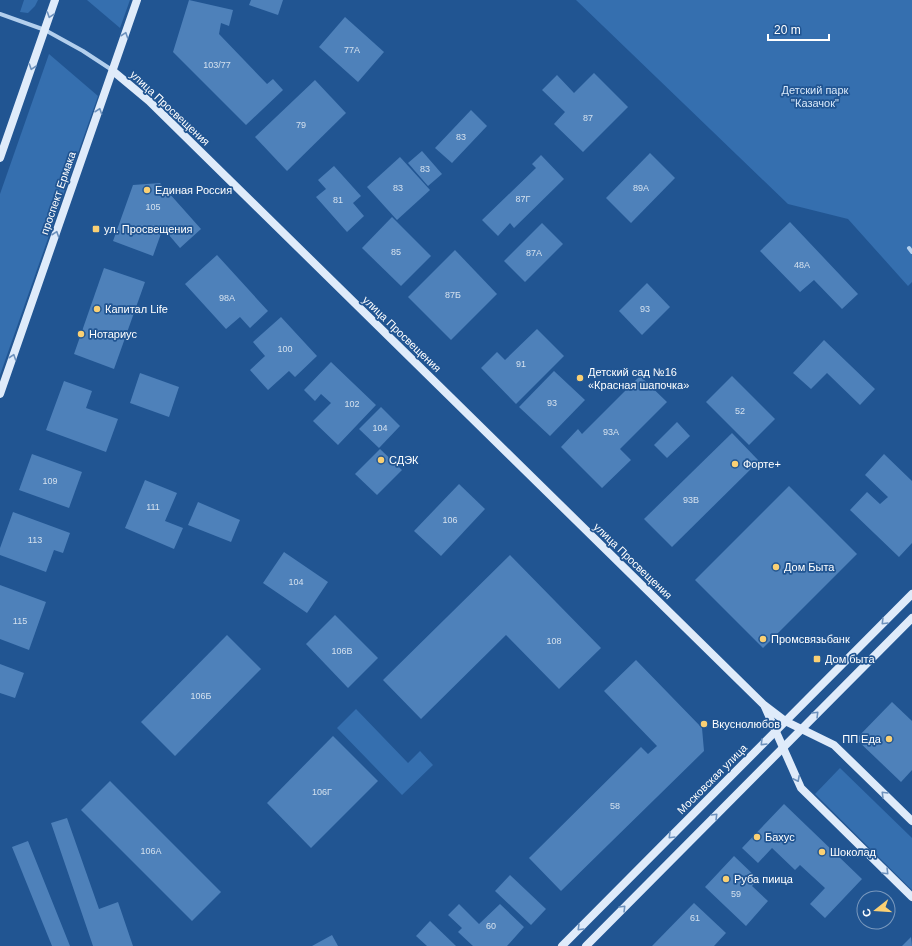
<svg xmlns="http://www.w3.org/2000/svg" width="912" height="946" font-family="Arial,sans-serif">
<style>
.green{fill:#356faf}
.building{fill:#4e81ba}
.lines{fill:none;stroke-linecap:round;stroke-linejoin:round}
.street{stroke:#b3cfed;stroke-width:4}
.secondary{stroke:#dfebfa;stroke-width:8}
.oneway{stroke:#6d91bc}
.poi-dot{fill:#fad074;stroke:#215592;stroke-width:1.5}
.labels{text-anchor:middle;stroke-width:3.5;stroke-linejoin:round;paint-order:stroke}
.number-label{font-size:9px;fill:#d3e0ee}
.park-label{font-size:11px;fill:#d8e8f9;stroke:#215592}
.street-label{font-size:11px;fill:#fff;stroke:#215592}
.poi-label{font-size:11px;fill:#fff;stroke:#215592;text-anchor:start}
</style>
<rect width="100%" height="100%" fill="#215592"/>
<g class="green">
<path d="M24,0H38L35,6L28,13L20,12Z"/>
<path d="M87,0H130L120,28Z"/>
<path d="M576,0H912V282L908,286L848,219L788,204Z"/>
<path d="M49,54L98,96L0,375V194Z"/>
<path d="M356,709L408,763L420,751L433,765L402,795L337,728Z"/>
<path d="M840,768L912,838V890L815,794Z"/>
</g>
<g class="building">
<path d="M189,0L233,10L229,26L221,23L219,34L267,84L273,79L283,90L246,125L173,52Z"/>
<path d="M251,0H283L278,15L249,5Z"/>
<path d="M345,17L384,52L358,82L319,47Z"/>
<path d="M594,73L628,107L583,152L554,124L565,112L542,90L557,75L574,93Z"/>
<path d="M315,80L346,113L287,171L255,137Z"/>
<path d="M471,110L487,126L452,163L435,148Z"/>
<path d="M422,151L442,174L428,186L408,163Z"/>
<path d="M650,153L675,178L631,223L606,198Z"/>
<path d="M541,155L564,179L514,228L510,223L498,236L482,220L536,168L532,164Z"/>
<path d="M400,157L430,190L397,220L367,187Z"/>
<path d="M334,166L361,196L353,203L364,216L347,232L316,197L326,189L318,180Z"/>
<path d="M160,183L201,229L180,248L163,228L153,256L113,241L133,185Z"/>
<path d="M392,217L431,256L401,286L362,248Z"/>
<path d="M790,222L858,294L842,309L814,280L800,292L760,251Z"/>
<path d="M542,223L563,244L525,282L504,261Z"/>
<path d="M455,250L497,294L451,340L408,297Z"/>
<path d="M217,255L268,311L250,328L240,317L226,329L185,284Z"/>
<path d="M104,268L145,282L114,369L74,354Z"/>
<path d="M647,283L670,307L642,335L619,311Z"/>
<path d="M281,317L317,356L295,377L289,371L268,390L250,370L265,356L253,342Z"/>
<path d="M537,329L564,356L516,404L481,368L497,352L505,360Z"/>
<path d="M824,340L875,389L860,405L827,373L811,389L793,373Z"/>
<path d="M331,362L376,405L338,445L313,421L331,403L321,394L315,401L304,390Z"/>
<path d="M554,371L585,400L550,436L519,407Z"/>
<path d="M140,373L179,387L169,417L130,403Z"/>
<path d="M640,376L667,402L620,449L631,460L602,488L561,447L578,429L582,434Z"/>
<path d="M732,376L775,419L749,445L706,402Z"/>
<path d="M64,381L92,391L86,408L118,419L106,452L46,430Z"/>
<path d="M381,407L400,426L379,448L359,429Z"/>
<path d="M677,422L690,436L667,458L654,445Z"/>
<path d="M732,433L759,461L672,547L644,519Z"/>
<path d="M380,449L402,470L377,495L355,474Z"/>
<path d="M32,454L82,472L69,508L19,490Z"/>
<path d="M884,454L912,481V543L899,557L850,510L867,492L880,504L888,497L865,475Z"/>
<path d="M145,480L177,493L165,521L183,528L174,549L125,528Z"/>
<path d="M459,484L485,509L441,556L414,531Z"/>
<path d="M789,486L857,554L763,648L695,580Z"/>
<path d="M198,502L240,520L231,542L188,525Z"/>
<path d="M13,512L70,533L63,553L54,550L46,572L0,555V548Z"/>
<path d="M284,552L328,582L307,613L263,583Z"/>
<path d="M510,555L601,648L559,689L506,635L421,719L383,680Z"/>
<path d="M0,585L46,602L29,650L0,639Z"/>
<path d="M335,615L378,658L348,688L306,644Z"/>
<path d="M227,635L261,669L175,756L141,722Z"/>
<path d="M636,660L702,728L704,751L561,891L529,858L641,747L648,754L657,746L604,691Z"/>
<path d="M0,664L24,673L15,698L0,693Z"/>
<path d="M892,702L912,721V770L901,782L856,739Z"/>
<path d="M333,736L378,781L311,848L267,803Z"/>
<path d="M110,781L221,892L192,921L81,810Z"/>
<path d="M784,804L862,879L825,918L810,904L825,888L800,865L795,870L772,848L758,863L742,848Z"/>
<path d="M67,818L99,909L118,902L133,946H93L51,823Z"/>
<path d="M28,841L70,946H52L12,847Z"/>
<path d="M734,856L758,879L752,886L768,901L746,926L705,887Z"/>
<path d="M510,875L546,909L531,925L495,891Z"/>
<path d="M694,903L726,933L714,946H652Z"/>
<path d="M459,904L479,924L500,904L524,927L507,946H473L458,932L462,928L448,915Z"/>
<path d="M430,921L456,946H427L416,936Z"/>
<path d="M332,935L338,946H312Z"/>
<path d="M911,937L912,946H902Z"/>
</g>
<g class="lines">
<g class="street">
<path d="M0,14L45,30L83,51L112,70"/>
<path d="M909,248L912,252"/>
</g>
<g class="secondary">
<path d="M113,71L149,101L764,705L785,721L834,745L912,821"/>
<path d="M0,158L55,0"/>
<path d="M0,394L137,0"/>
<path d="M765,707L801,788L912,897"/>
<path d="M562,946L912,594"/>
<path d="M586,946L912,618"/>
</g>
</g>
<defs><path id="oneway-chevron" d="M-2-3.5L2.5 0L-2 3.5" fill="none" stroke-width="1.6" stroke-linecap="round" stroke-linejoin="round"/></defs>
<g class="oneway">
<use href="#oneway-chevron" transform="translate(50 15) rotate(109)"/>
<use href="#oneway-chevron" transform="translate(125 35) rotate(-71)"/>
<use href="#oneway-chevron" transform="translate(32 67) rotate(109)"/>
<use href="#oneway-chevron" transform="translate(99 111) rotate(-71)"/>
<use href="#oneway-chevron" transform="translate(56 234) rotate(-71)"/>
<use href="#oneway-chevron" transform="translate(13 357) rotate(-71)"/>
<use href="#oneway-chevron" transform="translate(884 622) rotate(135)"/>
<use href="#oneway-chevron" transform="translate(816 714) rotate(-45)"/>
<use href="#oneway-chevron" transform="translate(763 743) rotate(135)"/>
<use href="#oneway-chevron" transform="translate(797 779) rotate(63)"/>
<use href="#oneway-chevron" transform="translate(884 794) rotate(-135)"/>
<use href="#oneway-chevron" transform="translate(715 816) rotate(-45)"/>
<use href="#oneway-chevron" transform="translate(671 836) rotate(135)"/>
<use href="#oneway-chevron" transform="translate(886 872) rotate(45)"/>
<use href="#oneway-chevron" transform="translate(623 908) rotate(-45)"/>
<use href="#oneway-chevron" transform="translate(580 928) rotate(135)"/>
</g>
<g class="poi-dot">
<circle cx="147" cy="190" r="4"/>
<rect x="92" y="225" width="8" height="8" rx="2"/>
<circle cx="97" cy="309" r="4"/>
<circle cx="81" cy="334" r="4"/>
<circle cx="580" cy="378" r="4"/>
<circle cx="381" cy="460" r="4"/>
<circle cx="735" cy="464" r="4"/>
<circle cx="776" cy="567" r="4"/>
<circle cx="763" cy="639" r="4"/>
<rect x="813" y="655" width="8" height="8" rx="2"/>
<circle cx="704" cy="724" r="4"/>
<circle cx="889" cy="739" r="4"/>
<circle cx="757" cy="837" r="4"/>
<circle cx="822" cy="852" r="4"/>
<circle cx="726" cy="879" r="4"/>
</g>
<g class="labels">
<g class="number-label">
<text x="352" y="53">77А</text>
<text x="217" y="68">103/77</text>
<text x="588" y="121">87</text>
<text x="301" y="128">79</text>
<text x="461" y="140">83</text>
<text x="425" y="172">83</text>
<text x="398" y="191">83</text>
<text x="641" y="191">89А</text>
<text x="523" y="202">87Г</text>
<text x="338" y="203">81</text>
<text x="153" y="210">105</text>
<text x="396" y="255">85</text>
<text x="534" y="256">87А</text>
<text x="802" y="268">48А</text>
<text x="453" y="298">87Б</text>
<text x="227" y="301">98А</text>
<text x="645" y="312">93</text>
<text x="285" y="352">100</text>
<text x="521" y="367">91</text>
<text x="552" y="406">93</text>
<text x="352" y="407">102</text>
<text x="740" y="414">52</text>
<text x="380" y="431">104</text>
<text x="611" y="435">93А</text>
<text x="50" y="484">109</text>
<text x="691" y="503">93В</text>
<text x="153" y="510">111</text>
<text x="450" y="523">106</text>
<text x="35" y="543">113</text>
<text x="296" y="585">104</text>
<text x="20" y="624">115</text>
<text x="554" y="644">108</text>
<text x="342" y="654">106В</text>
<text x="201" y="699">106Б</text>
<text x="322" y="795">106Г</text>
<text x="615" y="809">58</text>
<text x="151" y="854">106А</text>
<text x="736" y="897">59</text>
<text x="695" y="921">61</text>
<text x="491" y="929">60</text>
</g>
<g class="park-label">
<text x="815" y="94">Детский парк<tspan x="815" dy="13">"Казачок"</tspan></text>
</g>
<g class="street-label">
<text transform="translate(170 108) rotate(43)" y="4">улица Просвещения</text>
<text transform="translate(58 193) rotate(-71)" y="4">проспект Ермака</text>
<text transform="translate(402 334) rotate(44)" y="4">улица Просвещения</text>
<text transform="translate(633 561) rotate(44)" y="4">улица Просвещения</text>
<text transform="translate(712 779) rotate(-45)" y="4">Московская улица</text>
</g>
<g class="poi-label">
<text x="155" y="194">Единая Россия</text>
<text x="104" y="233">ул. Просвещения</text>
<text x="105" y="313">Капитал Life</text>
<text x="89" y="338">Нотариус</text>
<text x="588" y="376">Детский сад №16<tspan x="588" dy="13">«Красная шапочка»</tspan></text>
<text x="389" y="464">СДЭК</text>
<text x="743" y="468">Форте+</text>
<text x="784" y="571">Дом Быта</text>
<text x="771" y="643">Промсвязьбанк</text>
<text x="825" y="663">Дом быта</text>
<text x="712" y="728">Вкуснолюбов</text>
<text x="881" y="743" text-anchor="end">ПП Еда</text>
<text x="765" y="841">Бахус</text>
<text x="830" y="856">Шоколад</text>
<text x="734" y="883">Руба пиица</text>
</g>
</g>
<g transform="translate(876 910) rotate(253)"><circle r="19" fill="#215592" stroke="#7a99be"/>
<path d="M0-3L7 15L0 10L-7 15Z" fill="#fad074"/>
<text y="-6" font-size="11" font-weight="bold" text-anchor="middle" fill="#ffffff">С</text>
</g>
<path d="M768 34v6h61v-6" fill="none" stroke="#ffffff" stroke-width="2"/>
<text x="774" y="34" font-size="12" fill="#ffffff" stroke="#215592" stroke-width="3" paint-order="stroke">20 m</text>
</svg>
